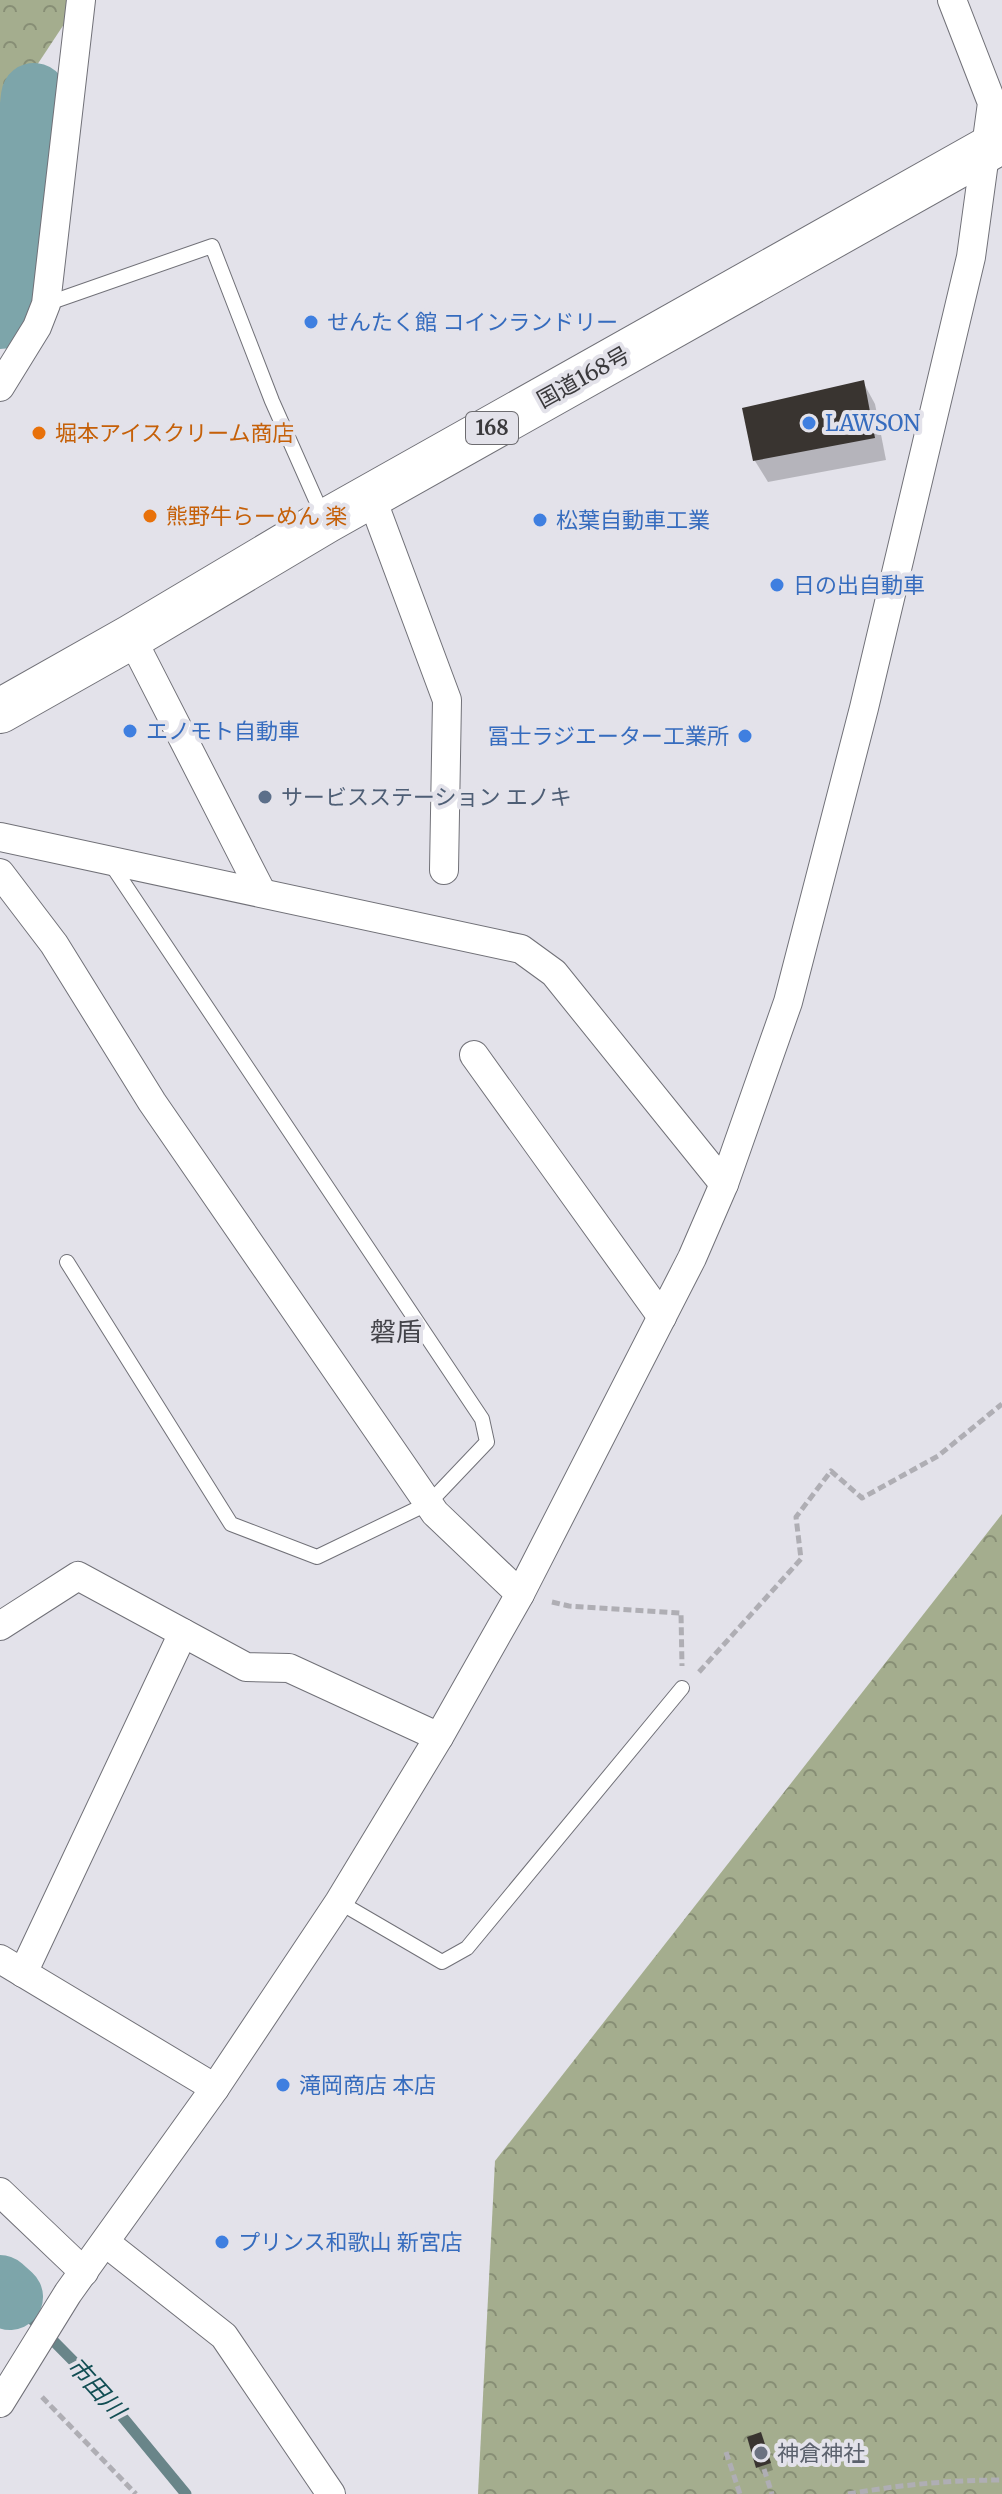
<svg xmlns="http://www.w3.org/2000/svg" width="1002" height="2494" font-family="Merriweather,'Noto Sans JP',serif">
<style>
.forest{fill:url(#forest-crowns)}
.shadow{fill:#0003}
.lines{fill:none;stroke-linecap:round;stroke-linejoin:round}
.stream{stroke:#698589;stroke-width:11}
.river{stroke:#7da5aa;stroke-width:66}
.building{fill:#393430}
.service-casing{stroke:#717178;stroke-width:16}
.minor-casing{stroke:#717178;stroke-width:30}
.trunk-casing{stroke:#717178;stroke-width:46}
.path{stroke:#afaeb4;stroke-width:5;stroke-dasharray:8 4;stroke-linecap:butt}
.service{stroke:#fff;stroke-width:14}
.minor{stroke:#fff;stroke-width:28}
.trunk{stroke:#fff;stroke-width:44}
.shop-dot{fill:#3f7fe0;stroke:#e3e2ea;stroke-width:3}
.food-dot{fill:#e8710a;stroke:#e3e2ea;stroke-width:3}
.service-dot{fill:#5c6f8a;stroke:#e3e2ea;stroke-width:3}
.worship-dot{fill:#6b7280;stroke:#e3e2ea;stroke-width:3}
.labels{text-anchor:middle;stroke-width:8;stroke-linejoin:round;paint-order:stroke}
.shield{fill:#e3e2ea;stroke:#6d6c70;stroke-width:2}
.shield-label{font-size:20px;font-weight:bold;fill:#3a393c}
.shop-label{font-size:22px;fill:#366cbe;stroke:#e3e2ea;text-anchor:start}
.street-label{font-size:22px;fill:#3a393c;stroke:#e3e2ea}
.food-label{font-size:22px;fill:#c56008;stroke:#e3e2ea;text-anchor:start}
.service-label{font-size:22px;fill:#4e5e75;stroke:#e3e2ea;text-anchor:start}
.worship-label{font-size:22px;fill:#5b616d;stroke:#e3e2ea;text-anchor:start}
.water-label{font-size:24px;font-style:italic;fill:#124e54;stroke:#e3e2ea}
.quarter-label{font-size:26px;fill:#434349;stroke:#e3e2ea}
</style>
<defs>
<pattern id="forest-crowns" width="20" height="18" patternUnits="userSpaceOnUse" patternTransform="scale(2)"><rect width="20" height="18" fill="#a4ad8e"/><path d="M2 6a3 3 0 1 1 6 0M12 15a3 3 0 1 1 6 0" fill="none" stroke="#878e75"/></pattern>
</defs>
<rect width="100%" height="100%" fill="#e3e2ea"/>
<g class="forest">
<path d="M0,0H80L0,121Z"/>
<path d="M1002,1514V2494H478L495,2161Z"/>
</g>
<g class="shadow">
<path d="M863,382L875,404L886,460L768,482L755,461L744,409Z"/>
<path d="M764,2442L773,2470L762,2474L758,2467Z"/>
</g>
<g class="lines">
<path class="stream" d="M10,2297L92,2380L186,2494"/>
<g class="river">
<path d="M0,316L13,288L34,96"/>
<path d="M0,2288L10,2297"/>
</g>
</g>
<g class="building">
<path d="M864,380L875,438L753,461L742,408Z"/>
<path d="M761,2432L771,2463L756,2468L747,2437Z"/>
</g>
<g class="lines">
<g class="service-casing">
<g id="service">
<path d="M46,304L212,246L272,401L323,516"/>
<path d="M67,1262L231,1524L317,1557L429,1503L487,1442L482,1419L109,861"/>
<path d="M339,1902L442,1962L467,1948L682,1688"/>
</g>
</g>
<g class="minor-casing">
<g id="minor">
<path d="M0,387L37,327L46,304L81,0"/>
<path d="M371,496L447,700L444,870"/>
<path d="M131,637L262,893"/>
<path d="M0,837L521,949L554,973L724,1184"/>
<path d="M0,873L54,944L152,1102L435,1513L520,1594"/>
<path d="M474,1055L662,1317"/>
<path d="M0,1626L78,1576L246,1667L289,1668L439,1737"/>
<path d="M0,1959L215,2088"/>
<path d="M23,1973L183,1633"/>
<path d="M0,2192L84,2272"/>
<path d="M106,2243L224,2336L331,2494"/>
<path d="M0,2403L68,2293L215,2088L339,1902L439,1737L520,1594L692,1258L724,1184L788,1002L864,708L971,257L992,103L952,0"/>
</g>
</g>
<g class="trunk-casing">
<path id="trunk" d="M0,711L131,637L326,521L1002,141"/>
</g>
<g class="path">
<path d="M552,1602L569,1606L681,1613L682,1666"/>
<path d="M699,1672L801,1559L796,1517L831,1471L862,1498L938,1456L1002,1404"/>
<path d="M42,2397L136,2494"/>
<path d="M726,2452L740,2494"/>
<path d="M764,2469L772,2494"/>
<path d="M848,2494C899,2485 950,2480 1002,2480"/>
</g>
<use href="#service" class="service"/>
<use href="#minor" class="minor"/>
<use href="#trunk" class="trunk"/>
</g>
<g class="shop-dot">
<circle cx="311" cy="322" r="8"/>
<circle cx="809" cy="423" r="8"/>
<circle cx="540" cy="520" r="8"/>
<circle cx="777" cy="585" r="8"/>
<circle cx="130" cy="731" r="8"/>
<circle cx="745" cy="736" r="8"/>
<circle cx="283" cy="2085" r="8"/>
<circle cx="222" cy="2242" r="8"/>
</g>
<g class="food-dot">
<circle cx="39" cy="433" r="8"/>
<circle cx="150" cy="516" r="8"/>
</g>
<circle class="service-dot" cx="265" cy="797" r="8"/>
<circle class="worship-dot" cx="761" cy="2453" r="8"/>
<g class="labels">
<rect class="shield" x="466" y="412" width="52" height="32" rx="6"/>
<g class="shield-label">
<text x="492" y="435">168</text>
</g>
<g class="shop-label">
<text x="327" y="330">せんたく館 コインランドリー</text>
<text x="825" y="431">LAWSON</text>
<text x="556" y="528">松葉自動車工業</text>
<text x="793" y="593">日の出自動車</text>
<text x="146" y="739">エノモト自動車</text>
<text x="729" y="744" text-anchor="end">冨士ラジエーター工業所</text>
<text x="299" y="2093">滝岡商店 本店</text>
<text x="238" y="2250">プリンス和歌山 新宮店</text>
</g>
<g class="street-label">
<text transform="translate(583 377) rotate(-29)" y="8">国道168号</text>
</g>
<g class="food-label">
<text x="55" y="441">堀本アイスクリーム商店</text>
<text x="166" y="524">熊野牛らーめん 楽</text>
</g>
<g class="service-label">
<text x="281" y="805">サービスステーション エノキ</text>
</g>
<g class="worship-label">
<text x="777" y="2461">神倉神社</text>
</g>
<g class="water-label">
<text transform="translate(96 2388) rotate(48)" y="8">市田川</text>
</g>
<g class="quarter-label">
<text x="396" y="1341">磐盾</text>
</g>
</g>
</svg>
